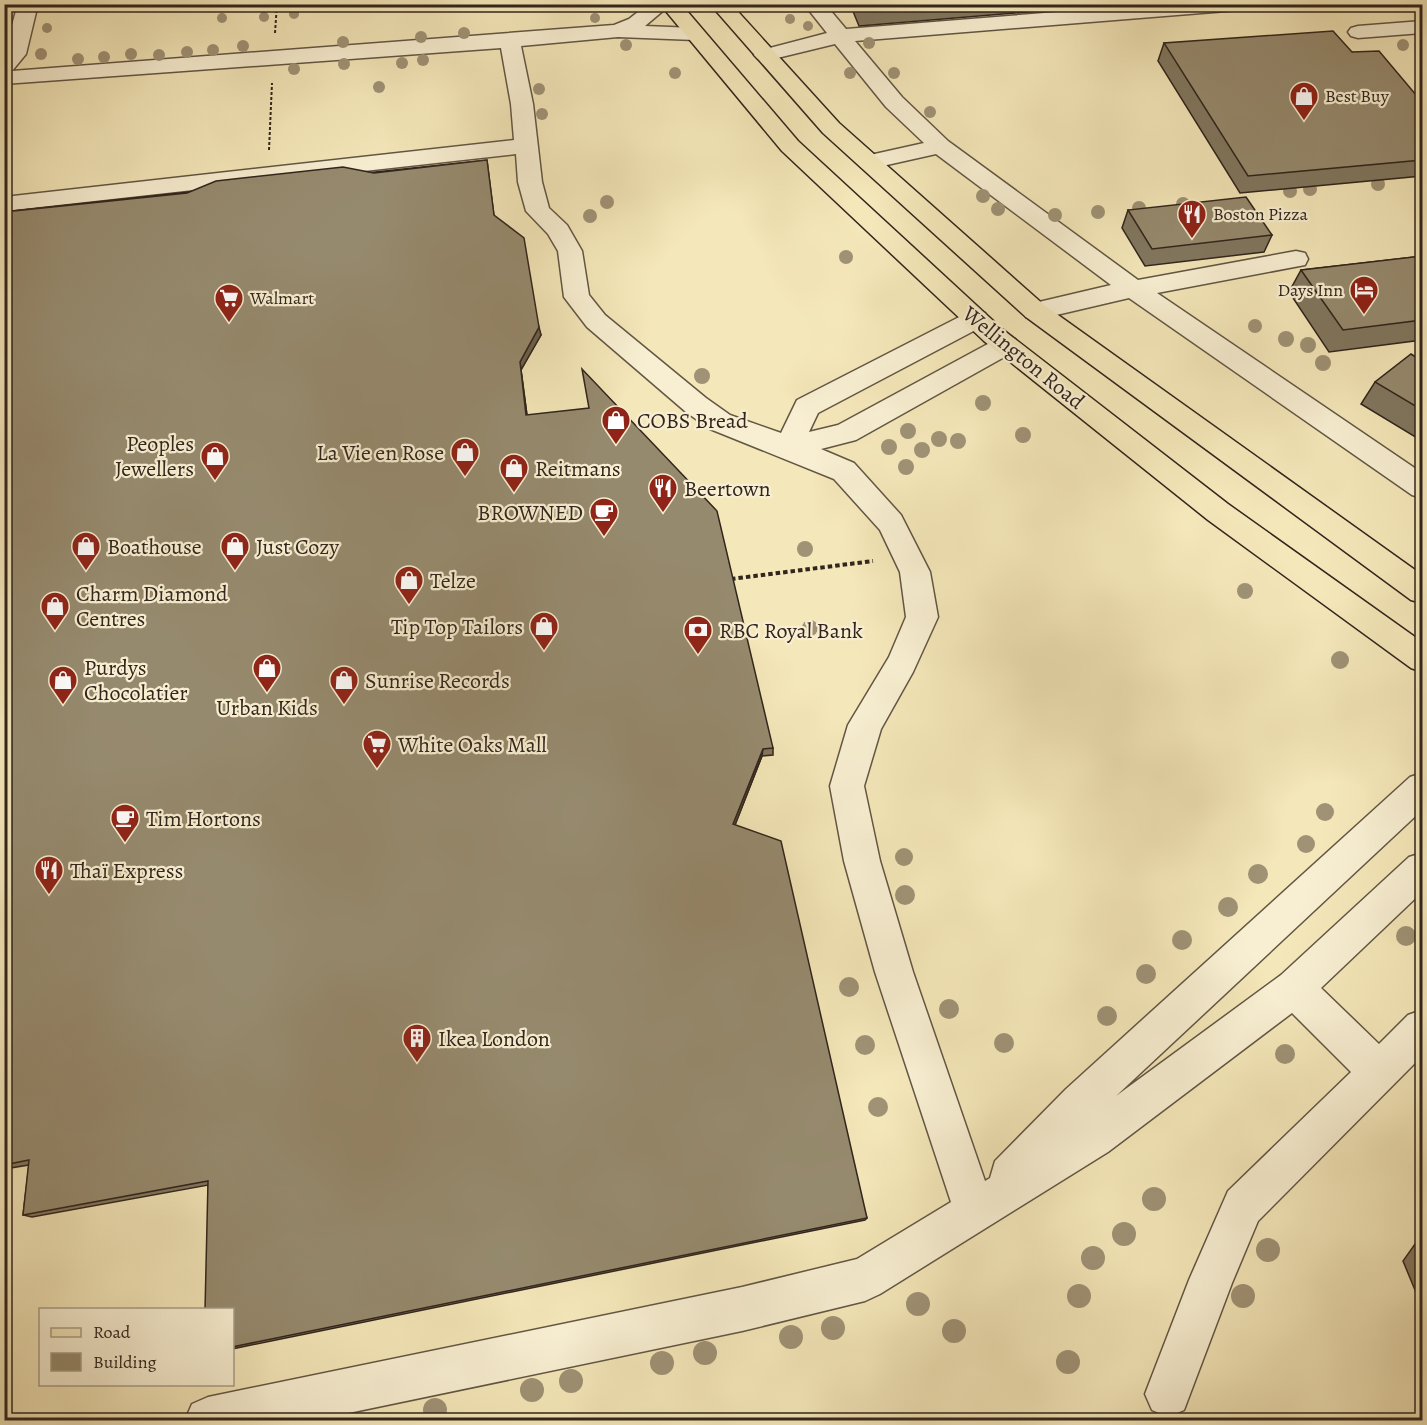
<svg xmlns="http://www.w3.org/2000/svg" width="1427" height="1425" font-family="Alegreya,serif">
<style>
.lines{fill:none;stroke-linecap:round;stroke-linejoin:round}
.minor-casing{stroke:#625644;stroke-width:3}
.major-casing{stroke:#31251d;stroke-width:3}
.path-far1{stroke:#31251d;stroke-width:2;stroke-dasharray:3 2;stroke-linecap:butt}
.path{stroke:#31251d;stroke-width:4;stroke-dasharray:4.5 3;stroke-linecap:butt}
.minor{fill:#f8efd2;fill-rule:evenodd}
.major{fill:#f4e7b9;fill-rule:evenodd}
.tree{fill:#9f9275}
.wall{fill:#81775f;stroke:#31251d;stroke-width:1.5}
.shaded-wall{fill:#69614d;stroke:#31251d;stroke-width:1.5}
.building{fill:#968a6e;stroke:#31251d;stroke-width:1.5}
.labels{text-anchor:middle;stroke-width:4.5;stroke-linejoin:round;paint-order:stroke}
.far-poi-label{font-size:18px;fill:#31251d;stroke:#f8efd2;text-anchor:start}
.street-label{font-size:22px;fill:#31251d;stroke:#f8efd2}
.poi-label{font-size:22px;fill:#31251d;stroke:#f8efd2;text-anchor:start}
</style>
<rect width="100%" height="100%" fill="#f4e7b9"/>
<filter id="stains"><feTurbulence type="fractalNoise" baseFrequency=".00333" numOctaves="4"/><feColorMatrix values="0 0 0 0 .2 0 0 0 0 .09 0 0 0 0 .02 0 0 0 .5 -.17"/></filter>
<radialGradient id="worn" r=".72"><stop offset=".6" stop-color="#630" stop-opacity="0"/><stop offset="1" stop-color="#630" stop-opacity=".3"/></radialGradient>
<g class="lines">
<g class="minor-casing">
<g id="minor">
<path d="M18,4H38L26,54L12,71L614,25L629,19L648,4H671L645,26L695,28L702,30L705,34L702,38L695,40L618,37L521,46L533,104L542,182L549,208L567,225L582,251L589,295L605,315L706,398L730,415L781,433L797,400L967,313L976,310L985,313L989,319L985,325L818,413L809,432L838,425L997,339L1006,336L1015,339L1019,345L1015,351L856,440L821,449L854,463L901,515L930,572L938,617L913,672L881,729L864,786L880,861L913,972L985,1181L990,1178L995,1161L1066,1089L1410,777L1422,773V810L1116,1096L1281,975L1409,857L1422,853V892L1321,988L1379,1044L1408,1015L1422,1010V1056L1258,1221L1232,1283L1184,1410L1168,1417L1152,1410L1145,1394L1189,1280L1228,1191L1351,1072L1292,1013L1108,1152L880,1294L865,1301L742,1331L315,1420H185L192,1404L208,1397L742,1287L857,1259L951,1202L875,972L844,861L830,786L848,725L889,657L906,617L900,572L880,530L834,479L710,429L686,412L587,327L564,297L558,251L548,234L526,211L518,182L516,154L4,211V197L514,140L511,104L501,48L4,84V53Z"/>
<path d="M804,4H825L846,29L1157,4H1249L1246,8L1239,10L855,41L902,97L948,141L1138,280L1296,251L1305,253L1308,259L1305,265L1157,293L1422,473V498L1412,495L1129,298L1035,320L1026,317L1022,311L1026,305L1111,285L936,154L869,169L861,167L857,162L861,157L924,143L886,107L835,44L765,61L758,59L754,55L758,51L827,33Z"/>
<path d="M1422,21V33L1358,38L1351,36L1348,32L1351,28L1358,26Z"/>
</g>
</g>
<g class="major-casing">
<g id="major">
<path d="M660,4H681L798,141L1002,329L1228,504L1422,642V672L1411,668L1208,520L984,341L782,151Z"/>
<path d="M710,4H731L839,123L1044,305L1422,575V603L1411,600L1026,317L823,133Z"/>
</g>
</g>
<g class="path-far1">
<path d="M275,33L277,4"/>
<path d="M269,150L272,83"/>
</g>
<path class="path" d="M731,579L873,561"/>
<use href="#minor" class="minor"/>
<use href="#major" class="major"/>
</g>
<g class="tree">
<circle cx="294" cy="14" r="5"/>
<circle cx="264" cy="17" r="5"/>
<circle cx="222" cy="18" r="5"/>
<circle cx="595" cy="18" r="5"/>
<circle cx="790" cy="19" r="5"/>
<circle cx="808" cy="26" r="5"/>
<circle cx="47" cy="28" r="5"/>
<circle cx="464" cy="33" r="6"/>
<circle cx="421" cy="37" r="6"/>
<circle cx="343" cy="42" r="6"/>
<circle cx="869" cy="43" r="6"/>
<circle cx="626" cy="45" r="6"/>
<circle cx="1403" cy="45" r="6"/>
<circle cx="243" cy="46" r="6"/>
<circle cx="213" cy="50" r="6"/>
<circle cx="187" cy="52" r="6"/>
<circle cx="41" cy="54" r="6"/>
<circle cx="131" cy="54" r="6"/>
<circle cx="159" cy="55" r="6"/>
<circle cx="104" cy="57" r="6"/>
<circle cx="78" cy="59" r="6"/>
<circle cx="423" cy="60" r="6"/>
<circle cx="402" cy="63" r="6"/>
<circle cx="344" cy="64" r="6"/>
<circle cx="294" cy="69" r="6"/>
<circle cx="675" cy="73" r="6"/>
<circle cx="850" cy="73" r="6"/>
<circle cx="894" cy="73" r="6"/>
<circle cx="379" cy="87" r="6"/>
<circle cx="539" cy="89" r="6"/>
<circle cx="930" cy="112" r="6"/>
<circle cx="542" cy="114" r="6"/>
<circle cx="1378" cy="184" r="7"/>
<circle cx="1310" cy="189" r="7"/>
<circle cx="1290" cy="191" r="7"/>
<circle cx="983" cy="196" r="7"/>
<circle cx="607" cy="202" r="7"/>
<circle cx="1183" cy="204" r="7"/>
<circle cx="1139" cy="208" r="7"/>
<circle cx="998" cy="209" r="7"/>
<circle cx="1098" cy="212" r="7"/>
<circle cx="1055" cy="215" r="7"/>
<circle cx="590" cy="216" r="7"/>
<circle cx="846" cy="257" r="7"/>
<circle cx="1255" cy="326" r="7"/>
<circle cx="1286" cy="339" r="8"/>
<circle cx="1308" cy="345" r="8"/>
<circle cx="1323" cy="363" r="8"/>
<circle cx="702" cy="376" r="8"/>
<circle cx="983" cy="403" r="8"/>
<circle cx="908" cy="431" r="8"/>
<circle cx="1023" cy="435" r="8"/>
<circle cx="939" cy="439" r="8"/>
<circle cx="958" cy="441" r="8"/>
<circle cx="889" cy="447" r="8"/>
<circle cx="922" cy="450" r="8"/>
<circle cx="906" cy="467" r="8"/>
<circle cx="805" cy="549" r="8"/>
<circle cx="1245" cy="591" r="8"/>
<circle cx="810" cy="628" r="8"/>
<circle cx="1340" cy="660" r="9"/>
<circle cx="1325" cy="812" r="9"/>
<circle cx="1306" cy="844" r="9"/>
<circle cx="904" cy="857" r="9"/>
<circle cx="1258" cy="874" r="10"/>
<circle cx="905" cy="895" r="10"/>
<circle cx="1228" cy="907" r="10"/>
<circle cx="1406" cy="936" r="10"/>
<circle cx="1182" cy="940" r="10"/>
<circle cx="1146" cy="974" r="10"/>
<circle cx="849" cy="987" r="10"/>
<circle cx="949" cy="1009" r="10"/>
<circle cx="1107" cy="1016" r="10"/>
<circle cx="1004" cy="1043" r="10"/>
<circle cx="865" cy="1045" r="10"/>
<circle cx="1285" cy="1054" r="10"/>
<circle cx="878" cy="1107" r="10"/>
<circle cx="1154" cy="1199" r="12"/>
<circle cx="1124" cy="1234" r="12"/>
<circle cx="1268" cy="1250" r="12"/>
<circle cx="1093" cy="1258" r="12"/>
<circle cx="1079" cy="1296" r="12"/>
<circle cx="1243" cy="1296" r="12"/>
<circle cx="918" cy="1304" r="12"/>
<circle cx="833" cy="1328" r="12"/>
<circle cx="954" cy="1331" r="12"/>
<circle cx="791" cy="1337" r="12"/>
<circle cx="705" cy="1353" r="12"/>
<circle cx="1068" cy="1362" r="12"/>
<circle cx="662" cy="1363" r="12"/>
<circle cx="571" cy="1381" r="12"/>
<circle cx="532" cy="1390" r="12"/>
<circle cx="435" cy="1410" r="12"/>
</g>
<g class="wall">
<path d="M850,4H1123L859,26Z"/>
<path d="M1164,43L1352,52L1422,102V176L1240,193L1158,61Z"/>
<path d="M487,160L494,216L541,335L521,370L527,415L773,748V755L762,756L735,825L867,1218L865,1220L232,1349V1310L208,1185L32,1217L23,1215L29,1165L4,1169V212Z"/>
<path d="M1128,210L1272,235L1264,252L1145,266L1122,228Z"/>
<path d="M1422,256V340L1329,352L1289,292L1301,270Z"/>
<path d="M1422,361V441L1361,404L1375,382Z"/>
<path d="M1422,1234V1307L1403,1261Z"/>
</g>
<g class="shaded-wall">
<path d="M539,327L541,335L521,370L528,423L520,362Z"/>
<path d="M763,749L762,756L733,830V824Z"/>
</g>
<g class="building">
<path d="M859,4H908L861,8Z"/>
<path d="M1333,31L1352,52L1379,51L1422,102V160L1248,176L1164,43Z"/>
<path d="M487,160L494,215L524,238L539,327L520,362L526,415L589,408L582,369L717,511L773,748L763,749L733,824L781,841L867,1218L232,1347V1310H205L208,1181L23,1215L29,1160L4,1165V212L187,193L216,181L343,167L374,173Z"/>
<path d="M1246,197L1272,235L1152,249L1128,210Z"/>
<path d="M1422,256V320L1343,330L1301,270Z"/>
<path d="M1411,354L1422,361V410L1375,382Z"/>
</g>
<defs>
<g id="shop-pin" transform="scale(1.5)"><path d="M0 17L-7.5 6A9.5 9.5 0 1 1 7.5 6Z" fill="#8f2418" stroke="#f8efd2"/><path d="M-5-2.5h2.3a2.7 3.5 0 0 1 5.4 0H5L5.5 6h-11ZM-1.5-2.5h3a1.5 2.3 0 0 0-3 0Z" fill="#fff"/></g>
<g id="restaurant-pin" transform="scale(1.5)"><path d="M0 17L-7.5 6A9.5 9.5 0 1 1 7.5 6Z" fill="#8f2418" stroke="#f8efd2"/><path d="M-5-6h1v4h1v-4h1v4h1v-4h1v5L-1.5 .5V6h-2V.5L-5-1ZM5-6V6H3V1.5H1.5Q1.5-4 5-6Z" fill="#fff"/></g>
<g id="hotel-pin" transform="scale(1.5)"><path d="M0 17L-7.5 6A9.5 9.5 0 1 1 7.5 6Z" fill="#8f2418" stroke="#f8efd2"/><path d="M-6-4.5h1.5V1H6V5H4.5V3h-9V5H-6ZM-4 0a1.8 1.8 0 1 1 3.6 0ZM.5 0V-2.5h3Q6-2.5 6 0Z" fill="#fff"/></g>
<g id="supermarket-pin" transform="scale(1.5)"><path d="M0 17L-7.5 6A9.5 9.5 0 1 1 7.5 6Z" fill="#8f2418" stroke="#f8efd2"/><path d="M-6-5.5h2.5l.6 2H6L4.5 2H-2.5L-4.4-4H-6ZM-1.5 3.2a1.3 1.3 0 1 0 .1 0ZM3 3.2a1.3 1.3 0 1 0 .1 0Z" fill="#fff"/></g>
<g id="cafe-pin" transform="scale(1.5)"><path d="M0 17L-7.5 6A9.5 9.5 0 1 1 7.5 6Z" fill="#8f2418" stroke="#f8efd2"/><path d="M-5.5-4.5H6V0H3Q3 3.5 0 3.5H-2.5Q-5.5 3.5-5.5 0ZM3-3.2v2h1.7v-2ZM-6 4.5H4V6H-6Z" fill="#fff"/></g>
<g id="bank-pin" transform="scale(1.5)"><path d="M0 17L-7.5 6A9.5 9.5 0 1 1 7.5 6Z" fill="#8f2418" stroke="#f8efd2"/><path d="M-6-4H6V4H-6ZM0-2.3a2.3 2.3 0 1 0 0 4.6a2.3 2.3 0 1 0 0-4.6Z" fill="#fff"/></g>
<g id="building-pin" transform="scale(1.5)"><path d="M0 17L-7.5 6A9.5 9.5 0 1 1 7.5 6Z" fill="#8f2418" stroke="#f8efd2"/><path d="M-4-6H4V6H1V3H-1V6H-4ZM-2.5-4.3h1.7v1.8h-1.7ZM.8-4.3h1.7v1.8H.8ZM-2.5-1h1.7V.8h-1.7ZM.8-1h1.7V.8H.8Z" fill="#fff"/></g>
</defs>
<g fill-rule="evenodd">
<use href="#shop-pin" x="1304" y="96"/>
<use href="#restaurant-pin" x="1192" y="214"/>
<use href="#hotel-pin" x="1364" y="290"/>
<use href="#supermarket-pin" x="229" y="298"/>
<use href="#shop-pin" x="616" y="420"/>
<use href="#shop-pin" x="465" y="452"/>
<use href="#shop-pin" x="215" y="456"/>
<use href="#shop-pin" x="514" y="468"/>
<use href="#restaurant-pin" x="663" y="488"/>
<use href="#cafe-pin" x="604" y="512"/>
<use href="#shop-pin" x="86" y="546"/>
<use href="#shop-pin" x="235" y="546"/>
<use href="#shop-pin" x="409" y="580"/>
<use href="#shop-pin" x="55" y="606"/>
<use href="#shop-pin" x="544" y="626"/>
<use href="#bank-pin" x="698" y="630"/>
<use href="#shop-pin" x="267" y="668"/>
<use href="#shop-pin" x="63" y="680"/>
<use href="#shop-pin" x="344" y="680"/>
<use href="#supermarket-pin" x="377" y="744"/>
<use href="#cafe-pin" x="125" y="818"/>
<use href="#restaurant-pin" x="49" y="870"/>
<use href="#building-pin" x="417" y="1038"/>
</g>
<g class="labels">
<g class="far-poi-label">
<text x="1325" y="102">Best Buy</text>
<text x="1213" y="220">Boston Pizza</text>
<text x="1343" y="296" text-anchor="end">Days Inn</text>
<text x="250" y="304">Walmart</text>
</g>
<g class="street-label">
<text transform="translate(1024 357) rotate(39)" y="8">Wellington Road</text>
</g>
<g class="poi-label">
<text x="637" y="428">COBS Bread</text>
<text x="194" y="451" text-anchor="end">Peoples<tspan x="194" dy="25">Jewellers</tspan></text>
<text x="444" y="460" text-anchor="end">La Vie en Rose</text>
<text x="535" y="476">Reitmans</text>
<text x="684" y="496">Beertown</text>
<text x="583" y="520" text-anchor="end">BROWNED</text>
<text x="107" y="554">Boathouse</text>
<text x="256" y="554">Just Cozy</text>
<text x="430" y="588">Telze</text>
<text x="76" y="601">Charm Diamond<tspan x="76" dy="25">Centres</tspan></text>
<text x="523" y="634" text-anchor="end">Tip Top Tailors</text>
<text x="719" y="638">RBC Royal Bank</text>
<text x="84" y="675">Purdys<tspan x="84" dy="25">Chocolatier</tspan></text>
<text x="365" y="688">Sunrise Records</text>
<text x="267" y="715" text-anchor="middle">Urban Kids</text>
<text x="398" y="752">White Oaks Mall</text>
<text x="146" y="826">Tim Hortons</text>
<text x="70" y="878">Thaï Express</text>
<text x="438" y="1046">Ikea London</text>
</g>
</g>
<rect width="1427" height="1425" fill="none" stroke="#f4e7b9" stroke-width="24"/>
<rect x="6" y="6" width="1415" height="1413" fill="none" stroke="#31251d" stroke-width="3"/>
<rect x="12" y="12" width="1403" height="1401" fill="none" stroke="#31251d" stroke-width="1.5"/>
<rect x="39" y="1308" width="195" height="78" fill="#f8efd2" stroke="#a89e8a" stroke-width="1.5"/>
<rect x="51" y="1328" width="30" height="9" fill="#f4e7b9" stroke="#a89e8a" stroke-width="1.5"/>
<text x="93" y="1338" font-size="18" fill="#31251d">Road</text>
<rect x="51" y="1353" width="30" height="18" fill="#968a6e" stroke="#a89e8a" stroke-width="1.5"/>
<text x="93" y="1368" font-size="18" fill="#31251d">Building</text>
<rect width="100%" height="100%" filter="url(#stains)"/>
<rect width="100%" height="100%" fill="url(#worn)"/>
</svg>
